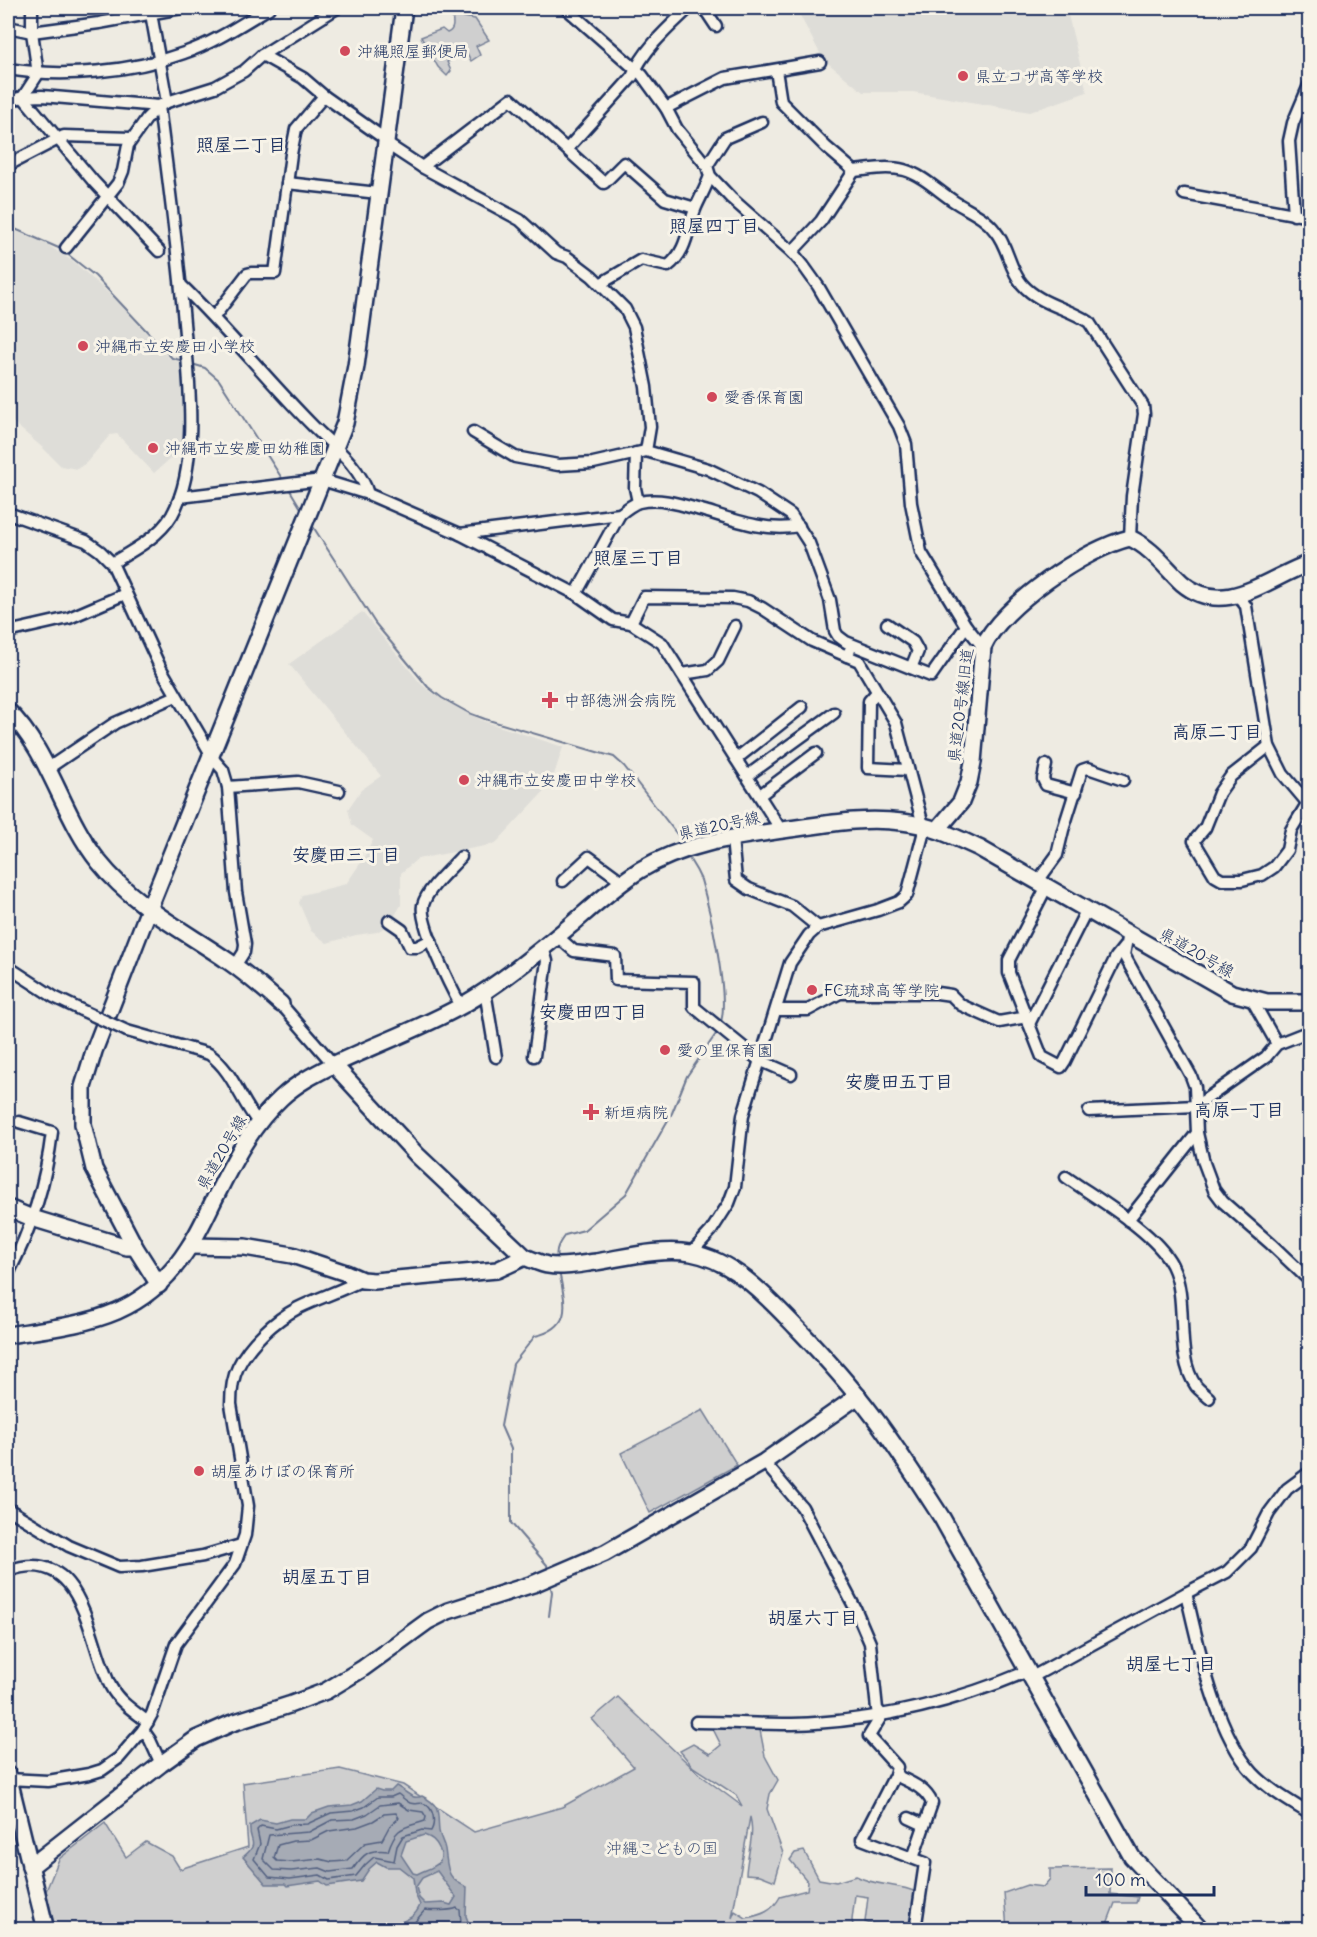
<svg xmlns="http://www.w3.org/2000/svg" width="1317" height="1937" font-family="Delius,'Klee One',sans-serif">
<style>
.built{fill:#deddd8}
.green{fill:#cfcfcf;stroke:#757f96;stroke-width:1.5}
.water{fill:#a6abb5;stroke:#6e7992;stroke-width:1.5;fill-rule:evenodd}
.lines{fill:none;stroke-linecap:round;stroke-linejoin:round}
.shore{stroke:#536181;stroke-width:1.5}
.stream{stroke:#6e7992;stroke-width:2}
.street-casing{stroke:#1b2f5e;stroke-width:15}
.secondary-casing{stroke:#1b2f5e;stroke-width:20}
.street{stroke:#f7f3e8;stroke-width:10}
.secondary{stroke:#f7f3e8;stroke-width:15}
.street-bridge-casing{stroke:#1b2f5e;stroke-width:15;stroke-linecap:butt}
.street-bridge{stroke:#f7f3e8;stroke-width:10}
.poi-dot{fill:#d1495b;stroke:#f7f3e8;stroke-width:2}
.labels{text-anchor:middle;stroke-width:6;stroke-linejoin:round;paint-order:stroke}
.poi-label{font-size:16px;fill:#1b2f5e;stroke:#f7f3e8;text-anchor:start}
.street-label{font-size:16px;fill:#1b2f5e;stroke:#f7f3e8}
.park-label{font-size:16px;fill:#3f4f75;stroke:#f7f3e8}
.neighbourhood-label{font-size:18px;font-weight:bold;fill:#1b2f5e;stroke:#f7f3e8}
</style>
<rect width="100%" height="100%" fill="#eeebe2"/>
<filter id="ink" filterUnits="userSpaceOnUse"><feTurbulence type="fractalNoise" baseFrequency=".0167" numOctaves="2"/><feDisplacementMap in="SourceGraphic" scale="12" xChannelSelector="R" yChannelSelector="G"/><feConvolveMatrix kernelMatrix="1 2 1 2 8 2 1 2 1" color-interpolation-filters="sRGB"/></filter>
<g filter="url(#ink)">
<g class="built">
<path d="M796,8H1068L1067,11L1087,92L1030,112L913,92H863L823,59Z"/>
<path d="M10,229L43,242L74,262L115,299L169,358L185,364L187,444L154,473L117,434L110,435L86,463L77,469L61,466L43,448L8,418V231Z"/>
<path d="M362,612L422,685L441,699L483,721L563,747L551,784L495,844L417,859L401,873V905L390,924L377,932L356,935L327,943L311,931L299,903L302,895L346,884L362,861L373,840L352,825L348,809L361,790L381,776L289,664Z"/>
</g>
<g class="green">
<path d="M452,15L475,19L489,40L476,46L480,55L471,61L467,53L447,62L451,71L447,76L438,67L421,37L442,29L447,33C455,30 453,22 452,15Z"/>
<path d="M703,1410L737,1465L650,1513L621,1453Z"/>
<path d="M618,1697L699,1774L742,1806L736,1795L693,1767L680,1751L693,1744L710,1754L721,1745L712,1727L760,1730L765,1756L778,1780L770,1794L767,1809L783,1853L775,1881L760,1875L746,1874C747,1854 755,1835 750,1817L732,1918L735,1911L746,1918C761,1915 772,1912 780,1897L807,1890L808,1882L790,1860L795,1853L804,1851L819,1879L836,1882L856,1876C876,1887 899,1883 918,1893L912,1930L887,1929L865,1922L868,1897L855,1895L852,1920L854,1930H736L731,1924L730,1930H55L46,1891L59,1859L105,1823L126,1857L146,1842L172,1856L180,1869L248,1847L243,1783L340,1769L403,1785L474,1832L562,1807L634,1767L592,1719Z"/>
<path d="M1111,1868L1110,1894L1138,1897L1136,1903H1115L1105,1929H1007L1004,1893L1027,1885L1043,1887L1050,1879V1869Z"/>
</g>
<path class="water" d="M396,1786C405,1790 412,1801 422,1796C442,1806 437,1813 439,1831C440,1838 444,1843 445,1849C448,1869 446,1879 467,1887L466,1916L471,1929H395V1924C406,1920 415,1918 420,1905L415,1894L413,1878L399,1867H386L377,1862L369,1869L361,1881L327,1886L320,1881L287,1886L285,1884H266L243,1857C261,1842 248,1842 250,1826L260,1820L276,1823L290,1819H306L312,1813L329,1807L352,1805L362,1801L376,1789L382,1791H391ZM424,1835C432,1838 435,1840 439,1848C447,1866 430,1867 417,1874L413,1873L401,1855L406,1841ZM437,1871L456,1897L451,1905L444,1903L425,1904L419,1898L416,1887L422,1878Z"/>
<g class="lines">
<g class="shore">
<path d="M398,1794C402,1797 406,1801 410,1803C416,1805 420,1802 425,1804C435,1809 435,1824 431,1831L422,1830L403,1836L397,1846L394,1861L374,1857L365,1865L356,1876L329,1880L320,1875L290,1879L269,1877L254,1859L260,1844L257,1830L261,1826L276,1829L291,1825L307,1824L331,1813L353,1811L364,1807L378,1797H391Z"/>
<path d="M398,1803L409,1810L423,1812L426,1817L425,1821C403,1828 396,1826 388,1851C369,1849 364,1853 353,1869L330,1872L320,1868L291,1871L274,1870L263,1859L269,1835L309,1832L332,1820L354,1819L367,1814L380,1805Z"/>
<path d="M396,1813L399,1818L389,1827L382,1840L365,1843L346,1861L332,1862L320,1859L291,1862L277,1861L274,1858L278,1845L293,1841L311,1840L329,1831L357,1827L373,1821L384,1814Z"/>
<path d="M401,1930L413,1924L425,1910C433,1911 451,1911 457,1908L460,1910L461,1923L464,1930"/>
</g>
<g class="stream">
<path d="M8,226L61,249"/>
<path d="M66,253L95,276L172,358L184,361"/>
<path d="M192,364L205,368L219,380L283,480"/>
<path d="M288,487L302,510"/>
<path d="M312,525L375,623L428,687L442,698L469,713L485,719L614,757L624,766L680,838"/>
<path d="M690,860C694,866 698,873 701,880C710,910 729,994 721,1022"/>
<path d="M557,1260C555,1249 559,1243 565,1235L584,1230L626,1194L672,1113L687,1076L718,1031"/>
<path d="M548,1572L547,1565L511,1523V1449L501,1426L513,1364L535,1336C574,1327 565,1303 559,1271"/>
<path d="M549,1616L552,1592L550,1584"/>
</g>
<g class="street-casing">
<g id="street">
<path d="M150,8L167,102"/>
<path d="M566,8L642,75L666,108L677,129L707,166L710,176L731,198L792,252L803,265L818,286L899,426L906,444L911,503L921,552L966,626L983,647"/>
<path d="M704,8L716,26"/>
<path d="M8,27L32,32L99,23L181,8"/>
<path d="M262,55L303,78L324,96L385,139L390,146L422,167L520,220L556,253L567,257L592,276L625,309L634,327L646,387L650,427L646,451"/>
<path d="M8,69C62,78 132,72 184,53C214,43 242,24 269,8"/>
<path d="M776,70L781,102L826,147L854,171C870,169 889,166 904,170C923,175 939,192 955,202C969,211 985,217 995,231C1008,246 1009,269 1022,284C1039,304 1068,308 1089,322L1143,406L1144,414L1132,496L1130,538"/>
<path d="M23,97L94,182L159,251"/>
<path d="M23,97L38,74L32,32V8"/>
<path d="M8,101L23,97L42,96L159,106"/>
<path d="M666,108L725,78L820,62"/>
<path d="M567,149L632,77C644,49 667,29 689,8"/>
<path d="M8,165L64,136L131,138"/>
<path d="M707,166L725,138L762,122"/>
<path d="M422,167L511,99L604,183L624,163L665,199L695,208"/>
<path d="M287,183L378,193"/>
<path d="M1184,194L1310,217"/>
<path d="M1294,215L1289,141L1293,123L1310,83"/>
<path d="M66,248L118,183L123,171L128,145L147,118L159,106L167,102L215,87L244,71L262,55L337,8"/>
<path d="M792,252L821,221L854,171"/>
<path d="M600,284L641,260L668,266C688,251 687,228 696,207C701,196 706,187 710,176"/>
<path d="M181,285C228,330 268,381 313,426C333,446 360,466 368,494"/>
<path d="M214,317L247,274L251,273H275L291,154L296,129L324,96"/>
<path d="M473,432L515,457L558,465L593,463L646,451L708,469L758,493L791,515L809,543L830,600L835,631L838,636L846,642L931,676L966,626"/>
<path d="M636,453L635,488L638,502"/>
<path d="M180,497L322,480L368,494L460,534L576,594L613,620L631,623L662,643L781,830"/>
<path d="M8,513L86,541L100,551L112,563L160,667L215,761L223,770L228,787L236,892L245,944L244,952L235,966"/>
<path d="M460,534L620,514C625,510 633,504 639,502C663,497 685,506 708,512C737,521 768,532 799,526"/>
<path d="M112,563C134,550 159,537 172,515C200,465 189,379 184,323C178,250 168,178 159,106"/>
<path d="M576,594L620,514"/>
<path d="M1238,596L1246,606L1269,746L1283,774L1310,806"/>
<path d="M631,623L644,597L733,598L748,601L762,608L812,641L847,656L850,650"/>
<path d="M887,624L913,642L918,651L911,668"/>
<path d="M8,635L12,631L69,618L125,594"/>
<path d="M682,674L708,670L718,661L735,626"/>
<path d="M877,692L869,701L868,768L908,770"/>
<path d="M1269,746L1231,776L1219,793L1205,828L1194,841L1215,876L1222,880H1242L1262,875L1274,867L1287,850L1291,830L1307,804"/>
<path d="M736,759L802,707"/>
<path d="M1046,765L1043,779L1046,785L1076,793"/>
<path d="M47,769L115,723L176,696"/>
<path d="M747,776L834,713"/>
<path d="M228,787L298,782L339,791"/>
<path d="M760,795L816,753"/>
<path d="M732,838L736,880L749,889L792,906L818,927"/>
<path d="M563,881L589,857L623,882"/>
<path d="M1038,881L1057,855L1063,830L1082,770L1088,768L1123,780"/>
<path d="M1047,886L1009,960V973L1042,1057L1061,1067L1065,1061L1116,957L1124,947"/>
<path d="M389,921L402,930L410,947H417L431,940"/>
<path d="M1128,933L1124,955L1191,1076L1195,1087L1197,1133L1204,1163L1214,1190L1223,1202L1271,1244L1310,1281"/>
<path d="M557,936L574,951L615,956L616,980L694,982V1007L759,1060L791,1074"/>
<path d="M8,967L54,997L81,1010"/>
<path d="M485,991L496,1057"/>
<path d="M1251,998L1277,1044"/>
<path d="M281,1004L334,1065"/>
<path d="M461,1006C451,988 419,924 423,905C427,889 450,869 461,857"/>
<path d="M776,1010H808L840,993H937L951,995L961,1005L999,1022L1027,1017"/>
<path d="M1029,1024L1087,909"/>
<path d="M127,1031L209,1054C233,1071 240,1100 258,1122"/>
<path d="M534,1056L547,961L543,947"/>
<path d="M1089,1111L1196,1106L1266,1057L1277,1044L1310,1031"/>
<path d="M1066,1177C1097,1199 1154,1231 1172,1265C1190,1301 1173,1353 1196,1386C1199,1390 1205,1394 1209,1398"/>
<path d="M1128,1220L1197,1133"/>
<path d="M691,1253L711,1231L729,1203L735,1187L743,1115L790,963L809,935L818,927L878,910L899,902L907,895L923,835V825L896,723L859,661L847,656"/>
<path d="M8,1274C31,1230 46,1182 52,1132L19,1122"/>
<path d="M764,1462L802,1507L855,1608L870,1643L877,1709L882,1715"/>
<path d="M8,1509L69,1546L119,1567L142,1566L203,1556L241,1545"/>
<path d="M8,1571C85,1543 87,1641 111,1687C119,1702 134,1711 148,1722"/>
<path d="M1186,1593C1199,1648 1215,1731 1253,1773C1269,1790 1291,1802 1310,1814"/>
<path d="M1032,1677L1186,1593L1227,1572L1251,1548L1269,1513L1287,1489L1310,1472"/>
<path d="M882,1715L869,1736L897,1767L895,1775L862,1839L925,1863L915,1930"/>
<path d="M696,1722C735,1722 776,1726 815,1723C889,1718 960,1700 1028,1671"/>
<path d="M143,1730L150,1740L161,1764"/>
<path d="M895,1775C909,1782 925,1787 932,1803L913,1858"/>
<path d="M8,1779L48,1781L89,1774L102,1770L119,1758L143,1730L152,1714L176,1644L235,1564L245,1535L248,1506L231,1404C231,1392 232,1379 238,1367C249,1344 275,1320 298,1308C318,1298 341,1291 362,1280"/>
<path d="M909,1818L924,1825"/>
</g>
</g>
<g class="secondary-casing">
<g id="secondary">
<path d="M8,711C50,752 62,816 99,862C134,906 183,930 228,961C247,974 264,989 281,1004"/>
<path d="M938,829L961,802L969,782L973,762L983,647C1001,606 1086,548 1130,538C1152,548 1165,567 1182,583C1225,619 1268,577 1310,563"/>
<path d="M334,1065L417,1155L525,1257C532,1260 539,1263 547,1265C563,1268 580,1264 596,1262C627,1257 660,1248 691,1253C735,1261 767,1297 797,1328C824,1356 850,1385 874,1417C898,1449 920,1484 942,1518L1132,1857L1201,1930"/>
<path d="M8,1208L32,1218L127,1247H135"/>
<path d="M190,1246L245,1247L292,1255L346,1273L362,1280L374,1281L497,1270L525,1257"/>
<path d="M159,1285L135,1247L94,1169L83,1124V1087L94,1051L149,909L345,423L356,366L404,8"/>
<path d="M8,1335C85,1323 143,1320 189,1247C201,1229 209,1209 219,1190C236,1156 253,1124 281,1098C297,1083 315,1074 335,1064C377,1044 422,1028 463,1005C501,983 537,953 571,925C593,906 615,886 640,870C688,841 743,836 797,828C832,823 867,817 902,822C930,825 953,836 979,848L1232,993L1267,1002H1310"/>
<path d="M8,1775L46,1930"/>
<path d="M30,1867L161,1764L196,1739L232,1723L289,1705L326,1691L362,1669L428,1621L448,1611L533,1584L605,1553L764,1462L858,1396"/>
</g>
</g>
<use href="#street" class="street"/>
<use href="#secondary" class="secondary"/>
<g class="street-bridge-casing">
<path id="street-bridge" d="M81,1010L127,1031"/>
</g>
<use href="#street-bridge" class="street-bridge"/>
</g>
</g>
<g class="poi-dot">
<circle cx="345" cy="51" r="6"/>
<circle cx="963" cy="76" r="6"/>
<circle cx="83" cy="346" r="6"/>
<circle cx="712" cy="397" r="6"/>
<circle cx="153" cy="448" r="6"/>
<path d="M547 691h6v6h6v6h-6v6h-6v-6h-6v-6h6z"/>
<circle cx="464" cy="780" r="6"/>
<circle cx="812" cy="990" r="6"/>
<circle cx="665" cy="1050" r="6"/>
<path d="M588 1103h6v6h6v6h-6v6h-6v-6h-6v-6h6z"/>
<circle cx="199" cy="1471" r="6"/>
</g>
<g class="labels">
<g class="poi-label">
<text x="357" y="57">沖縄照屋郵便局</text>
<text x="975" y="82">県立コザ高等学校</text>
<text x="95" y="352">沖縄市立安慶田小学校</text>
<text x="724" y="403">愛香保育園</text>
<text x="165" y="454">沖縄市立安慶田幼稚園</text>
<text x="564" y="706">中部徳洲会病院</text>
<text x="476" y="786">沖縄市立安慶田中学校</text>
<text x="824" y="996">FC琉球高等学院</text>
<text x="677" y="1056">愛の里保育園</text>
<text x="604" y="1118">新垣病院</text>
<text x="211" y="1477">胡屋あけぼの保育所</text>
</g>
<g class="street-label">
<text transform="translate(960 705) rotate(-83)" y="6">県道20号線旧道</text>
<text transform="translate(719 825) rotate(-12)" y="6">県道20号線</text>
<text transform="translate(1197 952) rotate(30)" y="6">県道20号線</text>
<text transform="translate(221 1152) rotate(-60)" y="6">県道20号線</text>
</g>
<g class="park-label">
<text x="662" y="1854">沖縄こどもの国</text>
</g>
<g class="neighbourhood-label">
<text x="241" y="151">照屋二丁目</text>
<text x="714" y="232">照屋四丁目</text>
<text x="638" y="564">照屋三丁目</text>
<text x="1217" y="738">高原二丁目</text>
<text x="346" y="861">安慶田三丁目</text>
<text x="593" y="1018">安慶田四丁目</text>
<text x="899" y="1088">安慶田五丁目</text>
<text x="1239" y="1116">高原一丁目</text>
<text x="327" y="1583">胡屋五丁目</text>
<text x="813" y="1624">胡屋六丁目</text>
<text x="1171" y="1670">胡屋七丁目</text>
</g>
</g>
<rect width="1317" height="1937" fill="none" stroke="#f7f3e8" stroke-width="30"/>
<rect x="15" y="15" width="1287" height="1907" fill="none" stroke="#1b2f5e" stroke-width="2" filter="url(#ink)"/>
<path d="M1086 1886v9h128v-9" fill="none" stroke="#1b2f5e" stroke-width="3"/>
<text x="1095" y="1886" font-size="18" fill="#1b2f5e" stroke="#f7f3e8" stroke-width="4.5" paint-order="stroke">100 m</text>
</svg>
